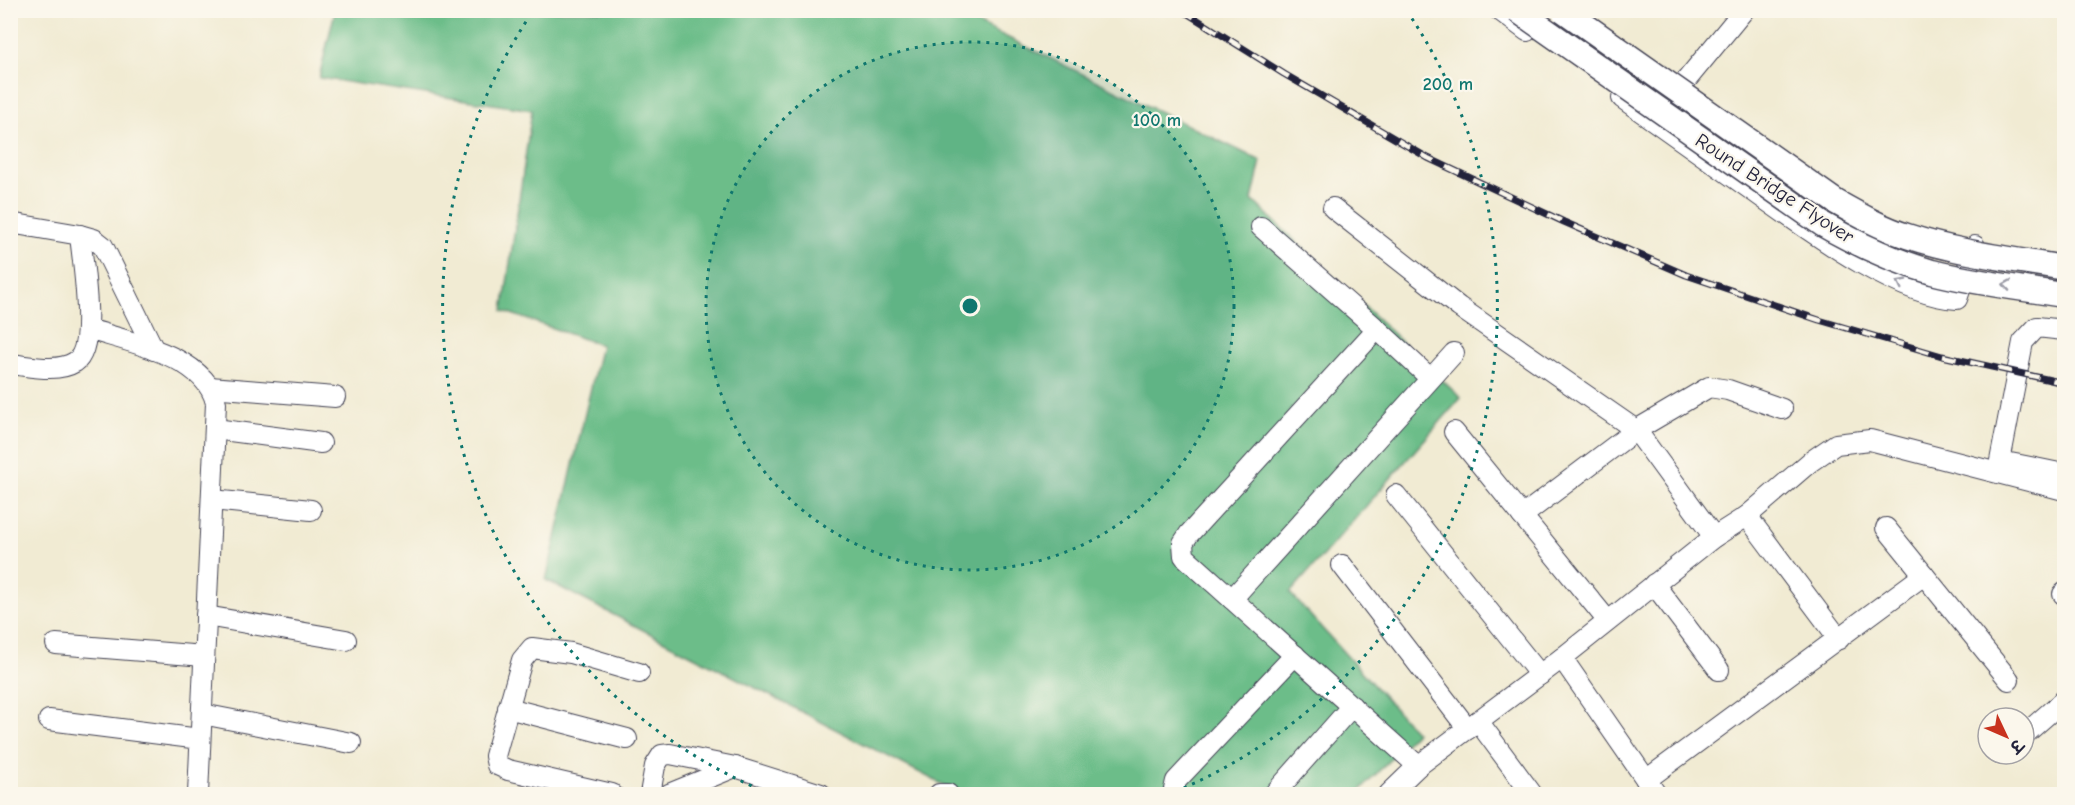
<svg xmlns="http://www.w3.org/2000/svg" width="2075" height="805" font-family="'Comic Neue','Playpen Sans Deva',sans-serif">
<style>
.forest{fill:#6cbd89;stroke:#477062;stroke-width:1.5}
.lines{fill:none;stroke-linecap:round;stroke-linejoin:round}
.minor-casing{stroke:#414052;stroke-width:22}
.minor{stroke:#fff;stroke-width:20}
.rail-casing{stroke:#22223b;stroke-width:7}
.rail{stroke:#fbf7ec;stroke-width:4.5;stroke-dasharray:14;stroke-linecap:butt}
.major-bridge-casing{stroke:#414052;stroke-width:27;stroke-linecap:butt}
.major-bridge{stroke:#fff;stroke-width:24}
.oneway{stroke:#9c9ca7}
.ring{fill:none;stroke:#0f766e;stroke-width:3;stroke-dasharray:3 6}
.labels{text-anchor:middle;stroke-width:4.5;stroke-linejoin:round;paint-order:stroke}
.street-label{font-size:20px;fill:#22223b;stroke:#fbf7ec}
.centre{fill:#0f766e;stroke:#fbf7ec;stroke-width:3}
.ring-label{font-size:18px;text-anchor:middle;font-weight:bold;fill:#0f766e;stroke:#fbf7ec;stroke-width:4.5;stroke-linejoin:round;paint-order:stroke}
</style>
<rect width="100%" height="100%" fill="#fbf7ec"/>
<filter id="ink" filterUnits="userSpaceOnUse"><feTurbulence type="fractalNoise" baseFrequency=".0167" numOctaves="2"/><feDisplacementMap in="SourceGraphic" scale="12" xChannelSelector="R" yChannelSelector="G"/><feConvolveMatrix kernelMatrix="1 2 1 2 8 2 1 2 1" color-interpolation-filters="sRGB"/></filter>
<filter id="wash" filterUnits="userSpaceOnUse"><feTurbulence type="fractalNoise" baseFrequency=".008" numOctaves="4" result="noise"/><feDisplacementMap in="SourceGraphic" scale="24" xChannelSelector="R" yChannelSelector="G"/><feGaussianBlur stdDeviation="1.35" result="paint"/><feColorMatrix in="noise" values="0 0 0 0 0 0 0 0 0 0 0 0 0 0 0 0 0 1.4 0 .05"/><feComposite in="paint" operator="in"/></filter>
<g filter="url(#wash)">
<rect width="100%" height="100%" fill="#f1ebd3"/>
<path class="forest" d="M335,11H953L1261,161L1252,200L1461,398L1290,593L1416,732L1357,794H961L546,580L601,345L503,311L532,110L319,78Z"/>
</g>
<g filter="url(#ink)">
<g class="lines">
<g class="minor-casing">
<g id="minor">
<path d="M1499,10L1527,31"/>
<path d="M1684,83L1744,10"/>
<path d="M1622,98C1666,129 1709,160 1753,191C1804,227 1895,296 1957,299L1975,246"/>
<path d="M1333,208L1459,307L1636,430L1714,537"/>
<path d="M10,223L80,235C82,260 98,347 75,362C57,373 30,366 10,364"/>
<path d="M1261,227L1377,329L1189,534L1183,543L1184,556L1418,766"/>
<path d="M80,235L94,239L103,246L154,350"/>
<path d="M88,329C128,342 205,355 216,403L198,794"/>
<path d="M1377,329L1430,378"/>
<path d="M2064,330L2037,327L2023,342L2000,461L2064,474"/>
<path d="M210,387L335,397"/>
<path d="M215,429L321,443"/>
<path d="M1454,432L1607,620"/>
<path d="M1396,495L1540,675"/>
<path d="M212,500L311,510"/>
<path d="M1522,516L1636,430L1709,387L1728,390L1782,409"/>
<path d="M1747,516L1839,639"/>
<path d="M1886,528L2009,680"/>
<path d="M1342,565L1468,729"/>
<path d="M1654,584L1719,670"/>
<path d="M2063,594L2064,593"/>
<path d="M1232,599L1454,353"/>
<path d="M206,616L346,640"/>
<path d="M56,644L204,656"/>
<path d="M1562,658L1656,794"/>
<path d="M508,708L627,739"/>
<path d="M202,714L351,743"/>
<path d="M49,720L200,739"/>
<path d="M1478,721L1532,794"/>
<path d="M2024,735L2064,700"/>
<path d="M1646,780L1924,575"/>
<path d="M612,794L508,770L497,765L495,756L522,660L532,648L571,653L639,673"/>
<path d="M650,794L655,766L662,755L670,754L735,767L821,794"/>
<path d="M669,794L735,767"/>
<path d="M939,794H948"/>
<path d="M1173,794L1176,781L1295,655"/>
<path d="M1274,794L1352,706"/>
<path d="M1389,794L1418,766L1562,658L1714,537L1747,516L1810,462L1836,444L1870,440L2064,490"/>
</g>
</g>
<use href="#minor" class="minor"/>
<g class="rail-casing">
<path id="rail" d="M1182,10L1284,74L1428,158L1564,222L1686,275L1819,320L1942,356L2064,383"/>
</g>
<use href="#rail" class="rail"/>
<g class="major-bridge-casing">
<g id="major-bridge">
<path d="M1517,10L1822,224C1857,244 1893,261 1932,272C1975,283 2021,288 2064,295"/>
<path d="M1563,10L1836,202C1859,215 1882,228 1907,236C1958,253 2012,259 2064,268"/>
</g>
</g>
<use href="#major-bridge" class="major-bridge"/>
</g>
<defs><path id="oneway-chevron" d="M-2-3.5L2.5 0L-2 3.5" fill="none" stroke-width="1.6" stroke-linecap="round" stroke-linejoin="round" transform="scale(1.5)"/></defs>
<g class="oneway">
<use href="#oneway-chevron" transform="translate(1901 283) rotate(-153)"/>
<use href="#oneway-chevron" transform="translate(2007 285) rotate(-171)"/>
</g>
</g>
<circle cx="970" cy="306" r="264" fill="#0f766e" fill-opacity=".12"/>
<g class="ring">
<circle cx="970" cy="306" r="264"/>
<path d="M768 793A527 527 0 0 1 533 11M1407 11A527 527 0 0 1 1172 793"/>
</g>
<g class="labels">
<g class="street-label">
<text transform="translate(1775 188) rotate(33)" y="7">Round Bridge Flyover</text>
</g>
</g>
<circle cx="970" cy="306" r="9" class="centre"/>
<g class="ring-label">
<text x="1448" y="90">200 m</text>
<text x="1157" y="126">100 m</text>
</g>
<rect width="2075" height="805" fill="none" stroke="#fbf7ec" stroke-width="36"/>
<g transform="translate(2006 736) rotate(134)"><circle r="28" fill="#fbf7ec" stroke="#a4a2a5" stroke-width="1.5"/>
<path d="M0-4.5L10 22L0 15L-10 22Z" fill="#c8321e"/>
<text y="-9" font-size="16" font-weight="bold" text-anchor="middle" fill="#22223b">उ</text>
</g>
</svg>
